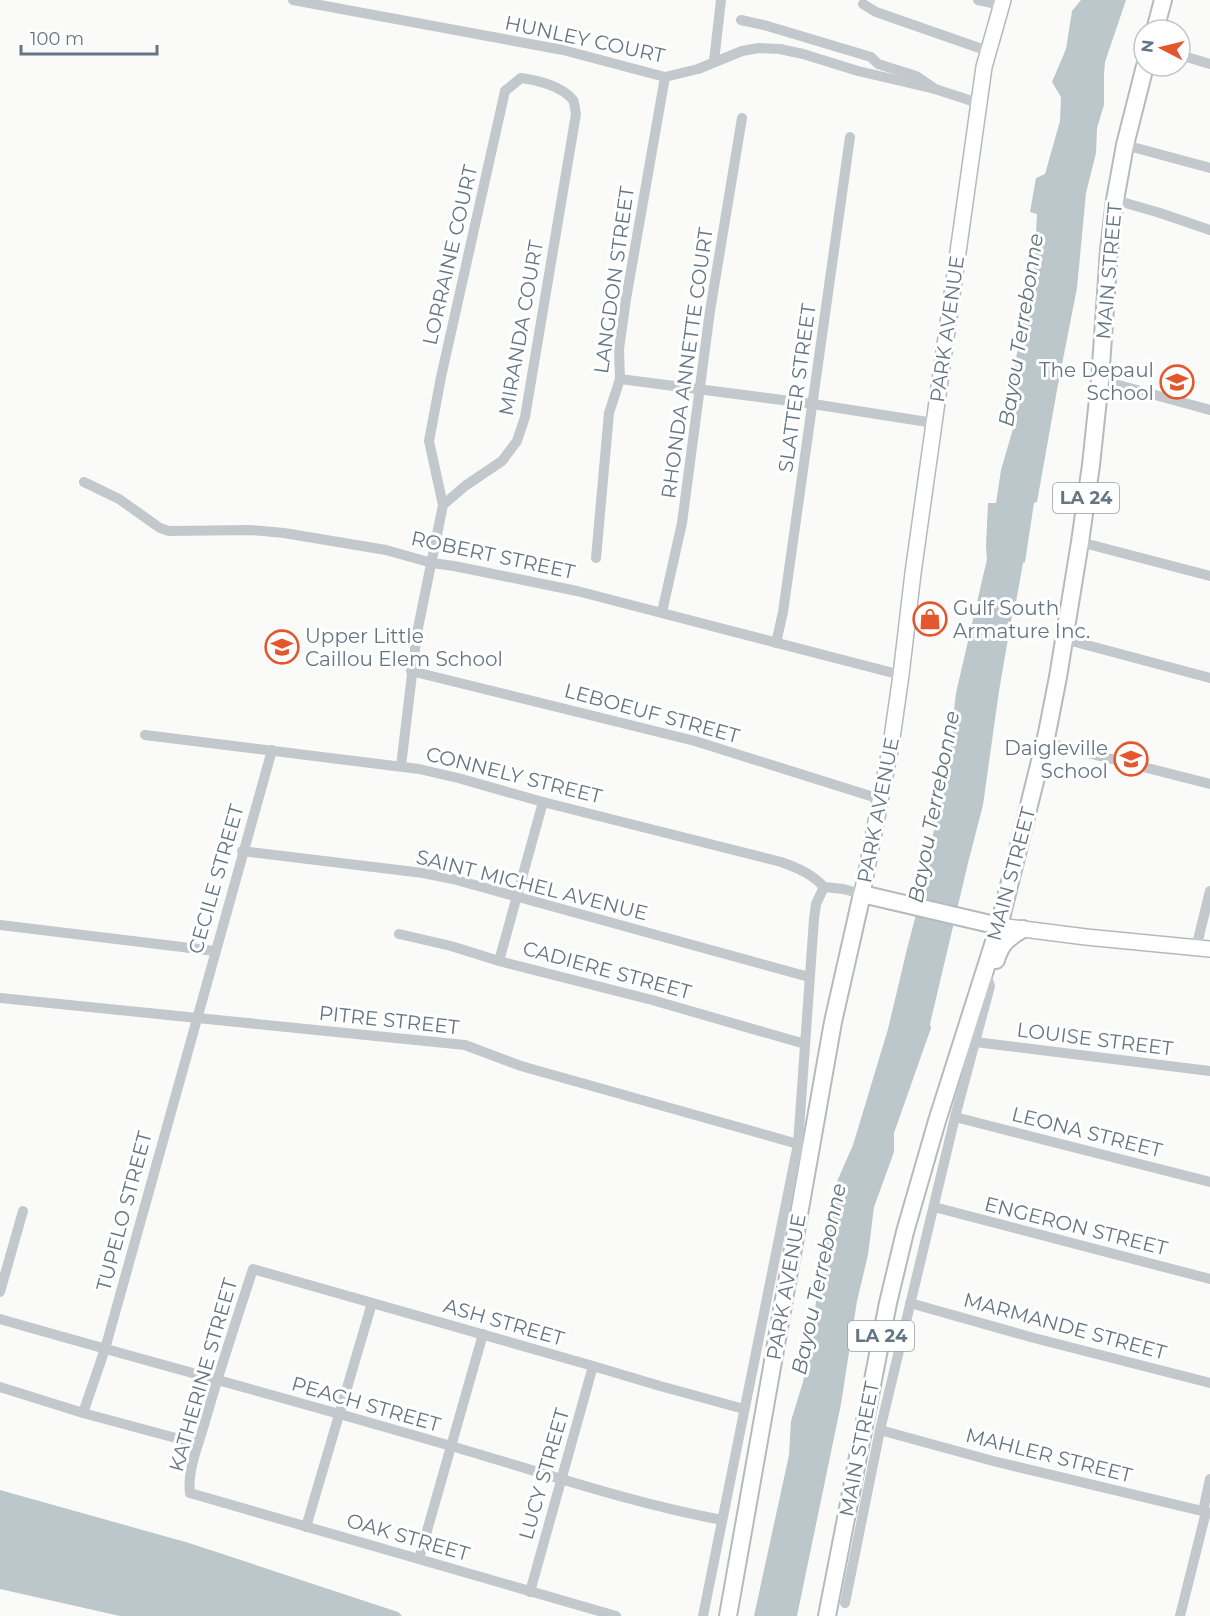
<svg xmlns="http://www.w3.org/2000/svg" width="1210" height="1616" font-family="Montserrat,sans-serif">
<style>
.water{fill:#bbc7cb}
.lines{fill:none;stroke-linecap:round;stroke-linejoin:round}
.secondary-casing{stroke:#b3babf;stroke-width:18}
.primary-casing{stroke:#b5babe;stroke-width:20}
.street{stroke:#c3c8cc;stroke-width:10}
.secondary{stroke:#fff;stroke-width:15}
.primary{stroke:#fff;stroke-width:16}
.labels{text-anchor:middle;stroke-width:6;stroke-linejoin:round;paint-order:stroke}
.shield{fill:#fff;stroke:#939fa8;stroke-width:1.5}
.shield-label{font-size:18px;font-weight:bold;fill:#657683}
.street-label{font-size:20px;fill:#657683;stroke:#fff}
.poi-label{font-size:20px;fill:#657683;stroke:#fff;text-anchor:end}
.water-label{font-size:21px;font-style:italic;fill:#60757c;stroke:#fff}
</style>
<rect width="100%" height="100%" fill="#fafaf8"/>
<g class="water">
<path d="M1081,0H1126L1105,62L1104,74V105L1097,128L1096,153L1086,193L1077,288L1057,390L1037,502L1034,503L1025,562L1023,563L1016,602L1014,604L999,691L983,805L968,863L930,1024L931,1028L894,1133V1152L874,1207L868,1255L857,1301L841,1404L797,1616H754L789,1455L791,1421L803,1382L835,1186L853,1145L888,1029L907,949L927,872L936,817L943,799L953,734L952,726L956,693L987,559L986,546L988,503H996L1001,470L1015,422L1016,400L1013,373L1034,268L1037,214L1030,212L1036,178L1045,174L1060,121L1061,97L1052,82L1066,49L1072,11Z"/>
<path d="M0,1490L189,1543L398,1612L402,1616H120L0,1589Z"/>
</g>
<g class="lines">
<g class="secondary-casing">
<g id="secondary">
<path d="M862,894L891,745L901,675L913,573L984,67L1003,0"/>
<path d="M999,926L1086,937L1210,949"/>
</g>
</g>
<g class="primary-casing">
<g id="primary">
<path d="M1155,30L1163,0"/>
<path d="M996,960C1001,943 1008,938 1023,929"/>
<path d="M728,1616L833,1022L862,894L999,926"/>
<path d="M827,1616L888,1303L905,1232L937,1121L999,926L1047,733L1058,677L1080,542L1091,465L1100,380L1109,250L1115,200L1125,145L1145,66"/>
</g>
</g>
<g class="street">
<path d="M293,0L563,50L665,77L698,69L742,51L759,48L780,49L803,54L858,71L935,89"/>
<path d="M978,0L1001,5"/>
<path d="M863,4L876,12L988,51"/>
<path d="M741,20L764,25L871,57L878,64L916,76L935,89L978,103"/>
<path d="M1180,55L1210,64"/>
<path d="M714,61L721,0"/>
<path d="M1125,145L1210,168"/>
<path d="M1115,200L1160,213L1210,230"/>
<path d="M620,379L813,404L934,423"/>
<path d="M1100,380L1210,410"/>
<path d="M84,482L119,499L160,528L169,531L250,530L284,533L386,550L432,563L454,566L577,591L901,675"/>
<path d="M1080,542L1210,576"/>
<path d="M596,558L609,413L620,379L619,349L626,299L665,77"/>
<path d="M662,612L682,523L710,311L742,118"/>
<path d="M1064,639L1210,678"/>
<path d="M776,643L783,612L850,137"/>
<path d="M411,671L695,741L880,799"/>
<path d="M145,735L419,769L458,778L543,802L781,862C798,868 812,874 824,887L843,889L862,894"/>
<path d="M1045,742L1210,784"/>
<path d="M401,766L417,633L443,505L465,486L502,461L517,441L525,417L576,114C575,110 575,104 573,100C562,86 537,80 521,78L505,91L441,377L429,441L443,505"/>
<path d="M242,851L423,873L453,879L809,977"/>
<path d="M0,925L215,951"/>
<path d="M399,934L451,946L499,961L652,1000L805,1044"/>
<path d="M1196,948L1210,891"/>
<path d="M499,961L543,802"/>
<path d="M0,998L465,1045L521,1066L798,1144"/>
<path d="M975,1042L1210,1071"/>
<path d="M955,1117L1210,1182"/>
<path d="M934,1207L1210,1279"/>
<path d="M0,1292L23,1211"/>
<path d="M910,1303L1034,1338L1210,1383"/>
<path d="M0,1319C150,1362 301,1402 451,1446C541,1472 630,1503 722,1520"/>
<path d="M0,1387L83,1413L198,1444"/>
<path d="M83,1413L105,1349L272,750"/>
<path d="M880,1430L993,1461L1210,1513"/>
<path d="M1203,1511L1210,1479"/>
<path d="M306,1527L372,1303"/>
<path d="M419,1559L483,1334"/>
<path d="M530,1592L593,1366"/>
<path d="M845,1603L880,1430L955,1117L990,986L985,971"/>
<path d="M616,1616L190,1493C187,1471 198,1446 204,1425C219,1372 236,1321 253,1269L593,1366L660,1386L744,1409"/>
<path d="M703,1616L798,1144L814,919L816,904L824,887"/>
<path d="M1180,1616L1206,1512"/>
</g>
<use href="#secondary" class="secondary"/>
<use href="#primary" class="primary"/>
</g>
<defs>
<g id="school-ring" transform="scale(1.725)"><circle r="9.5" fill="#fff" stroke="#e4572e" stroke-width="1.5"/><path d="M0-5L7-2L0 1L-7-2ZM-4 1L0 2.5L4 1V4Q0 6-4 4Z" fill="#e4572e"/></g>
<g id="shop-ring" transform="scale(1.725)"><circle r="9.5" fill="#fff" stroke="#e4572e" stroke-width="1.5"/><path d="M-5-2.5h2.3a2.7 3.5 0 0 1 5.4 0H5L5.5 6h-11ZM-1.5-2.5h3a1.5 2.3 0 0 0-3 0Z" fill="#e4572e"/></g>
</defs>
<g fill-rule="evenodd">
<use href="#school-ring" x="1177" y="382"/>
<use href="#shop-ring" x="930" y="619"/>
<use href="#school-ring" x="282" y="647"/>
<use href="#school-ring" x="1131" y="759"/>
</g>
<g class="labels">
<g class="shield">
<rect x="1053" y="483" width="66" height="30" rx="4.5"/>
<rect x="848" y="1321" width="66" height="30" rx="4.5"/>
</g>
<g class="shield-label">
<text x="1086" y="504">LA 24</text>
<text x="881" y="1342">LA 24</text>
</g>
<g class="street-label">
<text transform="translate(585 39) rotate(12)" y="7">HUNLEY COURT</text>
<text transform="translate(450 255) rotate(-77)" y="7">LORRAINE COURT</text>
<text transform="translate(1109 271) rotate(-85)" y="7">MAIN STREET</text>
<text transform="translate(614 280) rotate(-82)" y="7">LANGDON STREET</text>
<text transform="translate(521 328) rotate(-80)" y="7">MIRANDA COURT</text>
<text transform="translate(947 329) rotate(-82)" y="7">PARK AVENUE</text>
<text transform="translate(687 363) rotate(-82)" y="7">RHONDA ANNETTE COURT</text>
<text transform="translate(797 388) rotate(-82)" y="7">SLATTER STREET</text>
<text transform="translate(493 555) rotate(12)" y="7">ROBERT STREET</text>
<text transform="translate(652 713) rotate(15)" y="7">LEBOEUF STREET</text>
<text transform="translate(514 775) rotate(14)" y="7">CONNELY STREET</text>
<text transform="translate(878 810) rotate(-79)" y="7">PARK AVENUE</text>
<text transform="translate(1011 874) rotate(-75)" y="7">MAIN STREET</text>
<text transform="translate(216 879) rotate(-74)" y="7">CECILE STREET</text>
<text transform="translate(532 885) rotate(14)" y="7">SAINT MICHEL AVENUE</text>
<text transform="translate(607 970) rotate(15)" y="7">CADIERE STREET</text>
<text transform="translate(389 1020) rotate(6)" y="7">PITRE STREET</text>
<text transform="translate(1095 1039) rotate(7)" y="7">LOUISE STREET</text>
<text transform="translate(1087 1132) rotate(14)" y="7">LEONA STREET</text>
<text transform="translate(124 1211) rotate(-75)" y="7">TUPELO STREET</text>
<text transform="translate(1076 1226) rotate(14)" y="7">ENGERON STREET</text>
<text transform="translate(786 1287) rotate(-80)" y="7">PARK AVENUE</text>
<text transform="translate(504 1322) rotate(16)" y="7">ASH STREET</text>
<text transform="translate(1065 1326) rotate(15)" y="7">MARMANDE STREET</text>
<text transform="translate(203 1375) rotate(-74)" y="7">KATHERINE STREET</text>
<text transform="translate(366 1404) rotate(16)" y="7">PEACH STREET</text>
<text transform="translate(859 1449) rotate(-79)" y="7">MAIN STREET</text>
<text transform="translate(1049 1455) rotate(14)" y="7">MAHLER STREET</text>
<text transform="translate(544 1474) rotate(-74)" y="7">LUCY STREET</text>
<text transform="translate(408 1537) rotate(16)" y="7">OAK STREET</text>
</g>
<g class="poi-label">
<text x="1154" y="377">The Depaul<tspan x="1154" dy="23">School</tspan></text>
<text x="953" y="615" text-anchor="start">Gulf South<tspan x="953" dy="23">Armature Inc.</tspan></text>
<text x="305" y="643" text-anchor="start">Upper Little<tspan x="305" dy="23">Caillou Elem School</tspan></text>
<text x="1108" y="755">Daigleville<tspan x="1108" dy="23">School</tspan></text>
</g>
<g class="water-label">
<text transform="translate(1021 330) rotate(-81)" y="7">Bayou Terrebonne</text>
<text transform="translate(934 807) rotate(-79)" y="7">Bayou Terrebonne</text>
<text transform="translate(819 1279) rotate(-78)" y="7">Bayou Terrebonne</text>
</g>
</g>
<g transform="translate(1162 48) rotate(277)"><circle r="28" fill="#ffffff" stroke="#c1c8cd" stroke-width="1.5"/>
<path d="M0-4.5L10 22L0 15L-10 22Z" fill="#e4572e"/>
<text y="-9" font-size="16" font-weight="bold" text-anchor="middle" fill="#657683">N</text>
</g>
<path d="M21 45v9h136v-9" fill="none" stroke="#657683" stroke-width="3"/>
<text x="30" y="45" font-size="18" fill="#657683" stroke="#ffffff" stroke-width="4.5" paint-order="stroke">100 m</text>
</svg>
